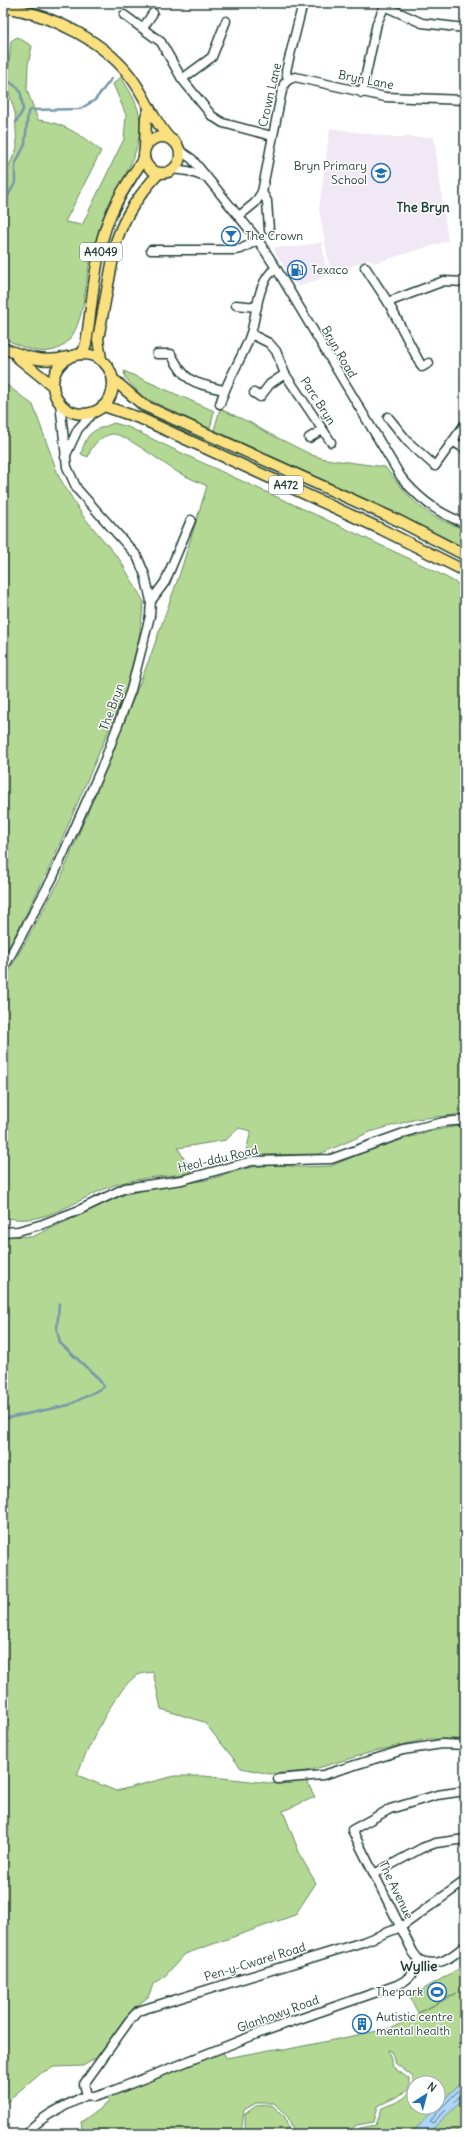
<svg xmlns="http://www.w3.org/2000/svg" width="468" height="2137" font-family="Delius,sans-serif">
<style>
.built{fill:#f1e8f5}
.green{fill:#b3d893;stroke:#698a64}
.water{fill:#afd5f9;stroke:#7598aa}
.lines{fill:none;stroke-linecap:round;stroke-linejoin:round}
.shore{stroke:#597a83;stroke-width:1}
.stream{stroke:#7598aa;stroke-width:2.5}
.minor-casing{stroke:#1f3d34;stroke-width:11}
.major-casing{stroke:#1f3d34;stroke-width:13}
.minor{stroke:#fff;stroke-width:8}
.major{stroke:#fbe080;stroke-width:10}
.labels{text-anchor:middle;stroke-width:3;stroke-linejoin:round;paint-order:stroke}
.shield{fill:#fff;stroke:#627771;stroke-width:1}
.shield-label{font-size:11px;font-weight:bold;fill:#1f3d34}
.street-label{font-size:12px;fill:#1f3d34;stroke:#fff}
.poi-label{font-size:12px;fill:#1f3d34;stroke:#fff;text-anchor:start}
.neighbourhood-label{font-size:13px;font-weight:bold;fill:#1f3d34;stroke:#fff}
.quarter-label{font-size:14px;font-weight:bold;fill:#1f3d34;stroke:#fff}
</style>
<rect width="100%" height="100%" fill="#fff"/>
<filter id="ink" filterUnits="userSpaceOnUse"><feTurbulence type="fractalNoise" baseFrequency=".025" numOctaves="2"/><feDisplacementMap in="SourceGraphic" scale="8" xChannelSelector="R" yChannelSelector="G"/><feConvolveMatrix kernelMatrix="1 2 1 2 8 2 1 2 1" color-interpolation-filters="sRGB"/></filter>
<g filter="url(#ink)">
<g class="built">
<path d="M330,128L389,137H434L448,241L375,263L368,259L331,275L319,209Z"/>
<path d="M322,242L327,276L297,287L275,252L274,247H298Z"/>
</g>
<g class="green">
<path d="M17,37L32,46L28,65L27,90L38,120C63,122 82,136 101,151L65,222L82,225L124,139L126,115L113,84L121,77C131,93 141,107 140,127C139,158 118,186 105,213C99,227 95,243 91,257C84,283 86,331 61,347C43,358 20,346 3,338V179L17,148L15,113L7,86L11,41Z"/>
<path d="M124,371L214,411L210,429L143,397L125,378Z"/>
<path d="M3,382L33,405L59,477L83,516L120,560L144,602L139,637L126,690L50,867L3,959Z"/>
<path d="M220,409L251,423L264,431L312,455L325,459L385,467C410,499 424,517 465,529V548L400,515L214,430Z"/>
<path d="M114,423L128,427C210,468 295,504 378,544C408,558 437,571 465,588V1114L416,1119L370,1132L320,1154L245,1155L251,1131L239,1128L226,1140L178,1148L192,1173C170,1176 146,1177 125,1182C83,1192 49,1229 3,1217V982L61,878L149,660L180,573L207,486C198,482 188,477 179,473C166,466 126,434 113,434C101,435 91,446 88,457L81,454C88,430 91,432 114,423Z"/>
<path d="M465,1125V1739H427L375,1751L308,1771L270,1774L241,1768L204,1722L161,1709L153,1672C148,1673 142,1673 138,1675C116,1686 86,1752 77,1775L116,1791L174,1776H204L278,1784L306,1780L315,1797L283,1811L301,1857L316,1883L295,1915L185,1954L164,1977L153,1985L148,1997L131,2011L96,2058L83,2066L54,2067L39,2074L3,2105V1235L32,1237L123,1195L148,1189L207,1180L248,1168L273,1164L300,1167L331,1166L371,1149L431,1131Z"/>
<path d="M460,1968L465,1975V2078L438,2106V2083H414V2107H437L411,2134H351L360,2128L376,2125L382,2108C401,2100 412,2099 413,2077L395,2063L391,2051L388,2050L393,2067L409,2079V2088L406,2092L378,2106L374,2122L357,2125L344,2134H308L293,2129L288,2117L274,2103H256L244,2110L241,2134H83L81,2122L109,2102L107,2098L223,2052L226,2058L275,2049L284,2050L392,2028L457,1993L418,2013L410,1997Z"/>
<path d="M465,2098V2134H427L462,2100Z"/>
<path d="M272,2105L285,2117L290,2132L300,2134H245V2114L256,2106Z"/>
</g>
<path class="water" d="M465,2078V2098L427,2134H411Z"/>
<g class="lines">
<path class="shore" d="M465,2084L440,2109L430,2122L433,2123L459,2097L465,2095"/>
<g class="stream">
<path d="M3,73L7,80L18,88L21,94L23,110L16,122"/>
<path d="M3,219L4,203L15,183V165L25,144L28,112L31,110L80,109L95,100L112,78"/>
<path d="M3,1419L69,1405L104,1387L97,1377L60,1343L57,1330L59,1303"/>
</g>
<g class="minor-casing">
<g id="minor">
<path d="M384,6L422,23L465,28"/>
<path d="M124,15L161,42L182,79L212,116L223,123L272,136"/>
<path d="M143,28L153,13"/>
<path d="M182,79L212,57L226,21"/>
<path d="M288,80L295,77L385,97L465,100"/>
<path d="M362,93L377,23L386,3"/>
<path d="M179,150L192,159L258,240L276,268L401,477C418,498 438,514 465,523"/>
<path d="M172,169L188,171L205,177"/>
<path d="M262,192L267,201L269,230"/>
<path d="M239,216L255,203L262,192L281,95L284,84L288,80L286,71L303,3"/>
<path d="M151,250H234L241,249L258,240"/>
<path d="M365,267L388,302L422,367L429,363"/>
<path d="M388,302L444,281L465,282"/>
<path d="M236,305L257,307"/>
<path d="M251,334L269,343L276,351L285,374L331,442"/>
<path d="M157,354H171C186,383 193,383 224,390"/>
<path d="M254,393L260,397L270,384L285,374"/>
<path d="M220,404C227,379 243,358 251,333C257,313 257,281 276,268"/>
<path d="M388,417L408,442L435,466L465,424"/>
<path d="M309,438L322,430"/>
<path d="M454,442L465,449"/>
<path d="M65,457L78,429L93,413"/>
<path d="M151,601L165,582L191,520"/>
<path d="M3,969L53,877L104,762L131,690L150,616L151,601L145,575L137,556L77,489L67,467L60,403"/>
<path d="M3,1232L18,1231L43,1224L77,1211L125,1188L182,1180L252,1161L331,1159L418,1128L444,1122L465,1120"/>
<path d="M278,1779L323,1775L403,1750L442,1744L465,1745"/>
<path d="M374,1874L422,1848L436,1843L465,1839"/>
<path d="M419,1960L413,1952L352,1830L390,1809L437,1795L465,1791"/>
<path d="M87,2095L84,2084L129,2021L138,2011L363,1942L401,1927L465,1881"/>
<path d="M87,2095L94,2097L107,2093L262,2032L397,1985C410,1979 414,1973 419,1960C439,1968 450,1958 465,1946"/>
<path d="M26,2134C42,2115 65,2106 87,2095"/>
</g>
</g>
<g class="major-casing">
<g id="major">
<path d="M3,7C51,14 108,42 135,83C148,102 155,124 171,140"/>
<circle cx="162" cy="155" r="18"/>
<path d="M145,148L146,117L149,110"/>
<path d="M3,348C25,357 44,364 67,357"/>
<circle cx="83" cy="384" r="30"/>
<path d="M82,354L86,344C92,306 95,253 109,219C117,198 131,178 144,158"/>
<path d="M17,357L53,386"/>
<path d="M101,359L98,339L116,242C125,214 140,194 159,173"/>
<path d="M114,380L143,405L397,520L465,555"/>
<path d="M104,406L142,419L381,529L465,571"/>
</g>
</g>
<use href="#minor" class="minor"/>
<use href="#major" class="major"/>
</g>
</g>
<defs>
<g id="school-ring" transform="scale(1)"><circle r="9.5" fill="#fff" stroke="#1f6fb2" stroke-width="1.5"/><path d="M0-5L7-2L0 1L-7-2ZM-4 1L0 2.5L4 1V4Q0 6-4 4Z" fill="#1f6fb2"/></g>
<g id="bar-ring" transform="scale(1)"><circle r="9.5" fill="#fff" stroke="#1f6fb2" stroke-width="1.5"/><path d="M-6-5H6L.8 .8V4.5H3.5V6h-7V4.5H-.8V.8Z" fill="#1f6fb2"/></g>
<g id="fuel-ring" transform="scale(1)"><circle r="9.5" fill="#fff" stroke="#1f6fb2" stroke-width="1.5"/><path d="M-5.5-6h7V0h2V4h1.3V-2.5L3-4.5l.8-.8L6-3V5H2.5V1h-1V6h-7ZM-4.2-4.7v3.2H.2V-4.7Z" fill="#1f6fb2"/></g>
<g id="stadium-ring" transform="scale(1)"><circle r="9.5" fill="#fff" stroke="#1f6fb2" stroke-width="1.5"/><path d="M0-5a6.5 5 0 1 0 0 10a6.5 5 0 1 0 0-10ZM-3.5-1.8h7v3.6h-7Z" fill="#1f6fb2"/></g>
<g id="building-ring" transform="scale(1)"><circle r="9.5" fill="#fff" stroke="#1f6fb2" stroke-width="1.5"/><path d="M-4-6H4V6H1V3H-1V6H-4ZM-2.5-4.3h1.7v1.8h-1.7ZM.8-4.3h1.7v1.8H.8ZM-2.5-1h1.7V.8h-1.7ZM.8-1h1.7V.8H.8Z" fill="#1f6fb2"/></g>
</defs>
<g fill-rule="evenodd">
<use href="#school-ring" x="381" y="173"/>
<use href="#bar-ring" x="231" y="236"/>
<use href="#fuel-ring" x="297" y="270"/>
<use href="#stadium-ring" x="437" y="1992"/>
<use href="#building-ring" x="362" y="2024"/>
</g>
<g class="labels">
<g class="shield">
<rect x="80" y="243" width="42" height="18" rx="3"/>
<rect x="269" y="476" width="34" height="18" rx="3"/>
</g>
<g class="shield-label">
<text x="101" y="256">A4049</text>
<text x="286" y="489">A472</text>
</g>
<g class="street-label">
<text transform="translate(366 80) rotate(11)" y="4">Bryn Lane</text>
<text transform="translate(270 95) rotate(-77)" y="4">Crown Lane</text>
<text transform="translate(339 352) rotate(60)" y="4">Bryn Road</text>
<text transform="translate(318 401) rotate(57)" y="4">Parc Bryn</text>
<text transform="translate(112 707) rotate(-70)" y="4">The Bryn</text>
<text transform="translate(218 1159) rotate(-13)" y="4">Heol-ddu Road</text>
<text transform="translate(396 1890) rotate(64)" y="4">The Avenue</text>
<text transform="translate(255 1962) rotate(-17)" y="4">Pen-y-Cwarel Road</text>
<text transform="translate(278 2014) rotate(-20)" y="4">Glanhowy Road</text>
</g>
<g class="poi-label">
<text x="367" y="170" text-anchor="end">Bryn Primary<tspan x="367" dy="14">School</tspan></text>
<text x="245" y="240">The Crown</text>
<text x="311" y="274">Texaco</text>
<text x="423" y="1996" text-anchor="end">The park</text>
<text x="376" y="2021">Autistic centre<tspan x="376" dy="14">mental health</tspan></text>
</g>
<g class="neighbourhood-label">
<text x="423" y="212">The Bryn</text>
</g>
<g class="quarter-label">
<text x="419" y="1971">Wyllie</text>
</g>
</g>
<rect width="468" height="2137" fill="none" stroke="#fff" stroke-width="16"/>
<rect x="8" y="8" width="452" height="2121" fill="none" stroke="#1f3d34" stroke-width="1.5" filter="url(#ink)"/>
<g transform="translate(426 2095) rotate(36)"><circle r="19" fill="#ffffff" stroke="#a5b1ae"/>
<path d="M0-3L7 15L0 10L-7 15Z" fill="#1f6fb2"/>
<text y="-6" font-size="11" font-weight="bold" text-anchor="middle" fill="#1f3d34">N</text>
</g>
</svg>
